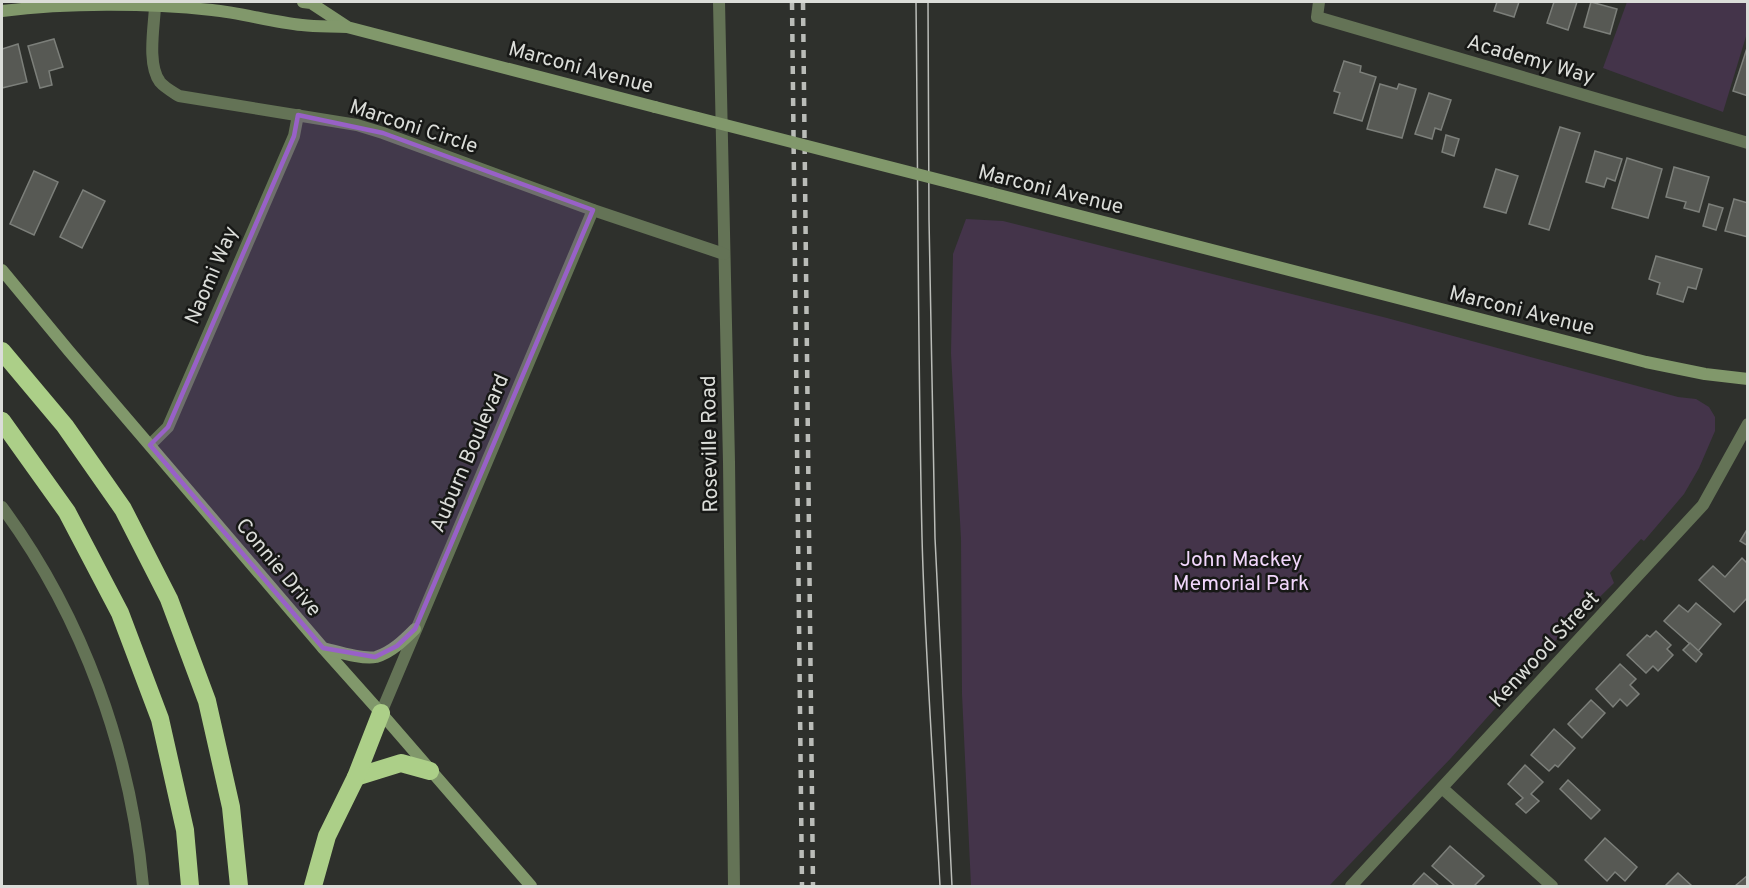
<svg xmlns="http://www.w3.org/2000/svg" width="1749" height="888" font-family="Overpass,sans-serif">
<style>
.green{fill:#44344a}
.building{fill:#575954;stroke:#7c7f7a;stroke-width:1.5}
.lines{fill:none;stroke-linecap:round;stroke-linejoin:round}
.minor{stroke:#647356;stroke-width:12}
.tertiary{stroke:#647356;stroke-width:12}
.secondary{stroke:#81986b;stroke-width:12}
.motorway{stroke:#accf88;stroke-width:18}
.tram{stroke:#babcb8;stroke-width:1.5}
.rail{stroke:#babcb8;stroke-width:4.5;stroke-dasharray:8 8;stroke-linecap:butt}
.secondary-bridge{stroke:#81986b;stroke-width:12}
.marked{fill:#9861c7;fill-opacity:0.2;stroke:#9861c7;stroke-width:4.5;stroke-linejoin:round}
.labels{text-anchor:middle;stroke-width:5;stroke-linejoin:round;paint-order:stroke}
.street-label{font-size:21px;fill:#dbddd9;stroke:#171816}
.park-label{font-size:21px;fill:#f2d7fc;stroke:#171816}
</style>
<rect width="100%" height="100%" fill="#2e302c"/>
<g class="green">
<path d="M1627,2H1747V33L1723,112L1603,68Z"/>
<path d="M966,219L1003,221L1387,318L1678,397L1696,399L1709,407L1715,417V431L1699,468L1684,494L1644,541L1641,539L1610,573L1614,583L1556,640L1451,758L1329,886H971L962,694L961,539L951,353L953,254Z"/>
</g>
<g class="building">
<path d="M1497,2H1519L1514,17L1494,11Z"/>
<path d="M1554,2H1577L1568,30L1547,23Z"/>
<path d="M1591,2L1617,9L1610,34L1584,27Z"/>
<path d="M54,39L63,67L49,71L52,85L40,88L28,46Z"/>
<path d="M18,44L27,82L2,88V49Z"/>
<path d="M1748,45V96L1733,91Z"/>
<path d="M1344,61L1361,66L1360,72L1376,77L1362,121L1334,113L1340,93L1334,91Z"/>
<path d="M1380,84L1397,89L1399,84L1416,89L1402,138L1367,129Z"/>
<path d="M1429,93L1451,100L1441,130L1435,128L1432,139L1415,134Z"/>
<path d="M1560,127L1580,133L1549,230L1529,224Z"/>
<path d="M1446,135L1459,139L1454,156L1442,152Z"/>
<path d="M1595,151L1622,159L1615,181L1607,178L1604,187L1586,182Z"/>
<path d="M1627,158L1662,169L1648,218L1612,208Z"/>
<path d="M1674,167L1709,177L1699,212L1684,208L1686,202L1666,197Z"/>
<path d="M1496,169L1518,176L1506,213L1484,207Z"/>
<path d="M34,171L58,182L34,235L10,224Z"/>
<path d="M83,190L105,201L82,248L60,237Z"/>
<path d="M1734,199L1748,203V237L1725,231Z"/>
<path d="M1709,204L1723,208L1716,230L1703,226Z"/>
<path d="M1656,256L1702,269L1696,289L1688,287L1683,302L1657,294L1660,283L1649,279Z"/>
<path d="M1748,528V546L1740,541Z"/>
<path d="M1742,558L1748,564V597L1734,612L1699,580L1713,566L1725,577Z"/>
<path d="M1696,603L1721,624L1698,651L1664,621L1679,605L1688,612Z"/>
<path d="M1656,631L1671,645L1667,649L1673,655L1658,671L1653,666L1646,673L1627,655L1647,635L1650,637Z"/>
<path d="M1690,643L1702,654L1696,662L1683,650Z"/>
<path d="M1620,664L1636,679L1630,685L1639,694L1627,706L1620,699L1613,707L1596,689Z"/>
<path d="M1591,700L1605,713L1582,738L1568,724Z"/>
<path d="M1554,729L1575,748L1558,767L1555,765L1549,771L1531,755Z"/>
<path d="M1525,765L1543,782L1531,794L1539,801L1526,813L1516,804L1523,798L1508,784Z"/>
<path d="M1568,780L1600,810L1591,819L1560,789Z"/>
<path d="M1605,838L1637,867L1625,881L1615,872L1607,881L1585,860Z"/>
<path d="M1450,846L1484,876L1474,886H1455L1432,866Z"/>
<path d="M1424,873L1439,886H1412Z"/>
<path d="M1678,873L1692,886H1665Z"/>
<path d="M1748,875V886H1735Z"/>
</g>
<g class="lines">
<g class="minor">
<path d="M1319,2L1317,17L1748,143"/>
<path d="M150,445L168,427L294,136L298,115"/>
<path d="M2,507C83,617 131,751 143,886"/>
<path d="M1442,788L1552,886"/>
<path d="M1351,886L1703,505L1748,424"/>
</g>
<g class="tertiary">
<path d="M719,2L729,462L734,886"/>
<path d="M155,7C154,27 147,65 160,82C165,88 173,92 179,96L357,125L383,133L593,210L724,254"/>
<path d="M381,713L593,210"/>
</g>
<g class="secondary">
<path d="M303,2L311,3L346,26"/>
<path d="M2,11C68,3 145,3 212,10C242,13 272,22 302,25C317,27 332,26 347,27L655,107"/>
<path d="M991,193L1646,362L1705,374L1748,379"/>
<path d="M2,270L69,351L323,648L381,713L531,886"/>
<path d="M323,648C336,651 362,660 376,657C392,652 404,640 415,629"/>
</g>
<g class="motorway">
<path d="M2,351L65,426L123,509L169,599L207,701L231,807L239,886"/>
<path d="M2,421L67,512L120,613L160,719L185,830L190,886"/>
<path d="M356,777L401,763L430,771"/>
<path d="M313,886L327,836L356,777L381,713"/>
</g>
<g class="tram">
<path d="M916,2C918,180 918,359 922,537C925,654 934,770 940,886"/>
<path d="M928,2L929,219L935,538L952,886"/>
</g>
<g class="rail">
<path d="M792,2L802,886"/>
<path d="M803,2L813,886"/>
</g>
<path class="secondary-bridge" d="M655,107L991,193"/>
</g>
<path class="marked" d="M298,115L383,133L593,210L415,629L397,646L375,657L323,648L150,445L168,427L294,136Z"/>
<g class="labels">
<g class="street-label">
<text transform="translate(1531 59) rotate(16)" y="7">Academy Way</text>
<text transform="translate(581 67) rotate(15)" y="7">Marconi Avenue</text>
<text transform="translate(414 126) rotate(18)" y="7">Marconi Circle</text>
<text transform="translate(1051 189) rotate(14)" y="7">Marconi Avenue</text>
<text transform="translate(211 275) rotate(-67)" y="7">Naomi Way</text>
<text transform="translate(1522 310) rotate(14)" y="7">Marconi Avenue</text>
<text transform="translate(709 444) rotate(-91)" y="7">Roseville Road</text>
<text transform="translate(469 453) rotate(-67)" y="7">Auburn Boulevard</text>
<text transform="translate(279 567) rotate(50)" y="7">Connie Drive</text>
<text transform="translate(1544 649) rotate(-47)" y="7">Kenwood Street</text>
</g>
<g class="park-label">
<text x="1241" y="566">John Mackey<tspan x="1241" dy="24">Memorial Park</tspan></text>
</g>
</g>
<rect width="1749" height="888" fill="none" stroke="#dbddd9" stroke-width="6"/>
</svg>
